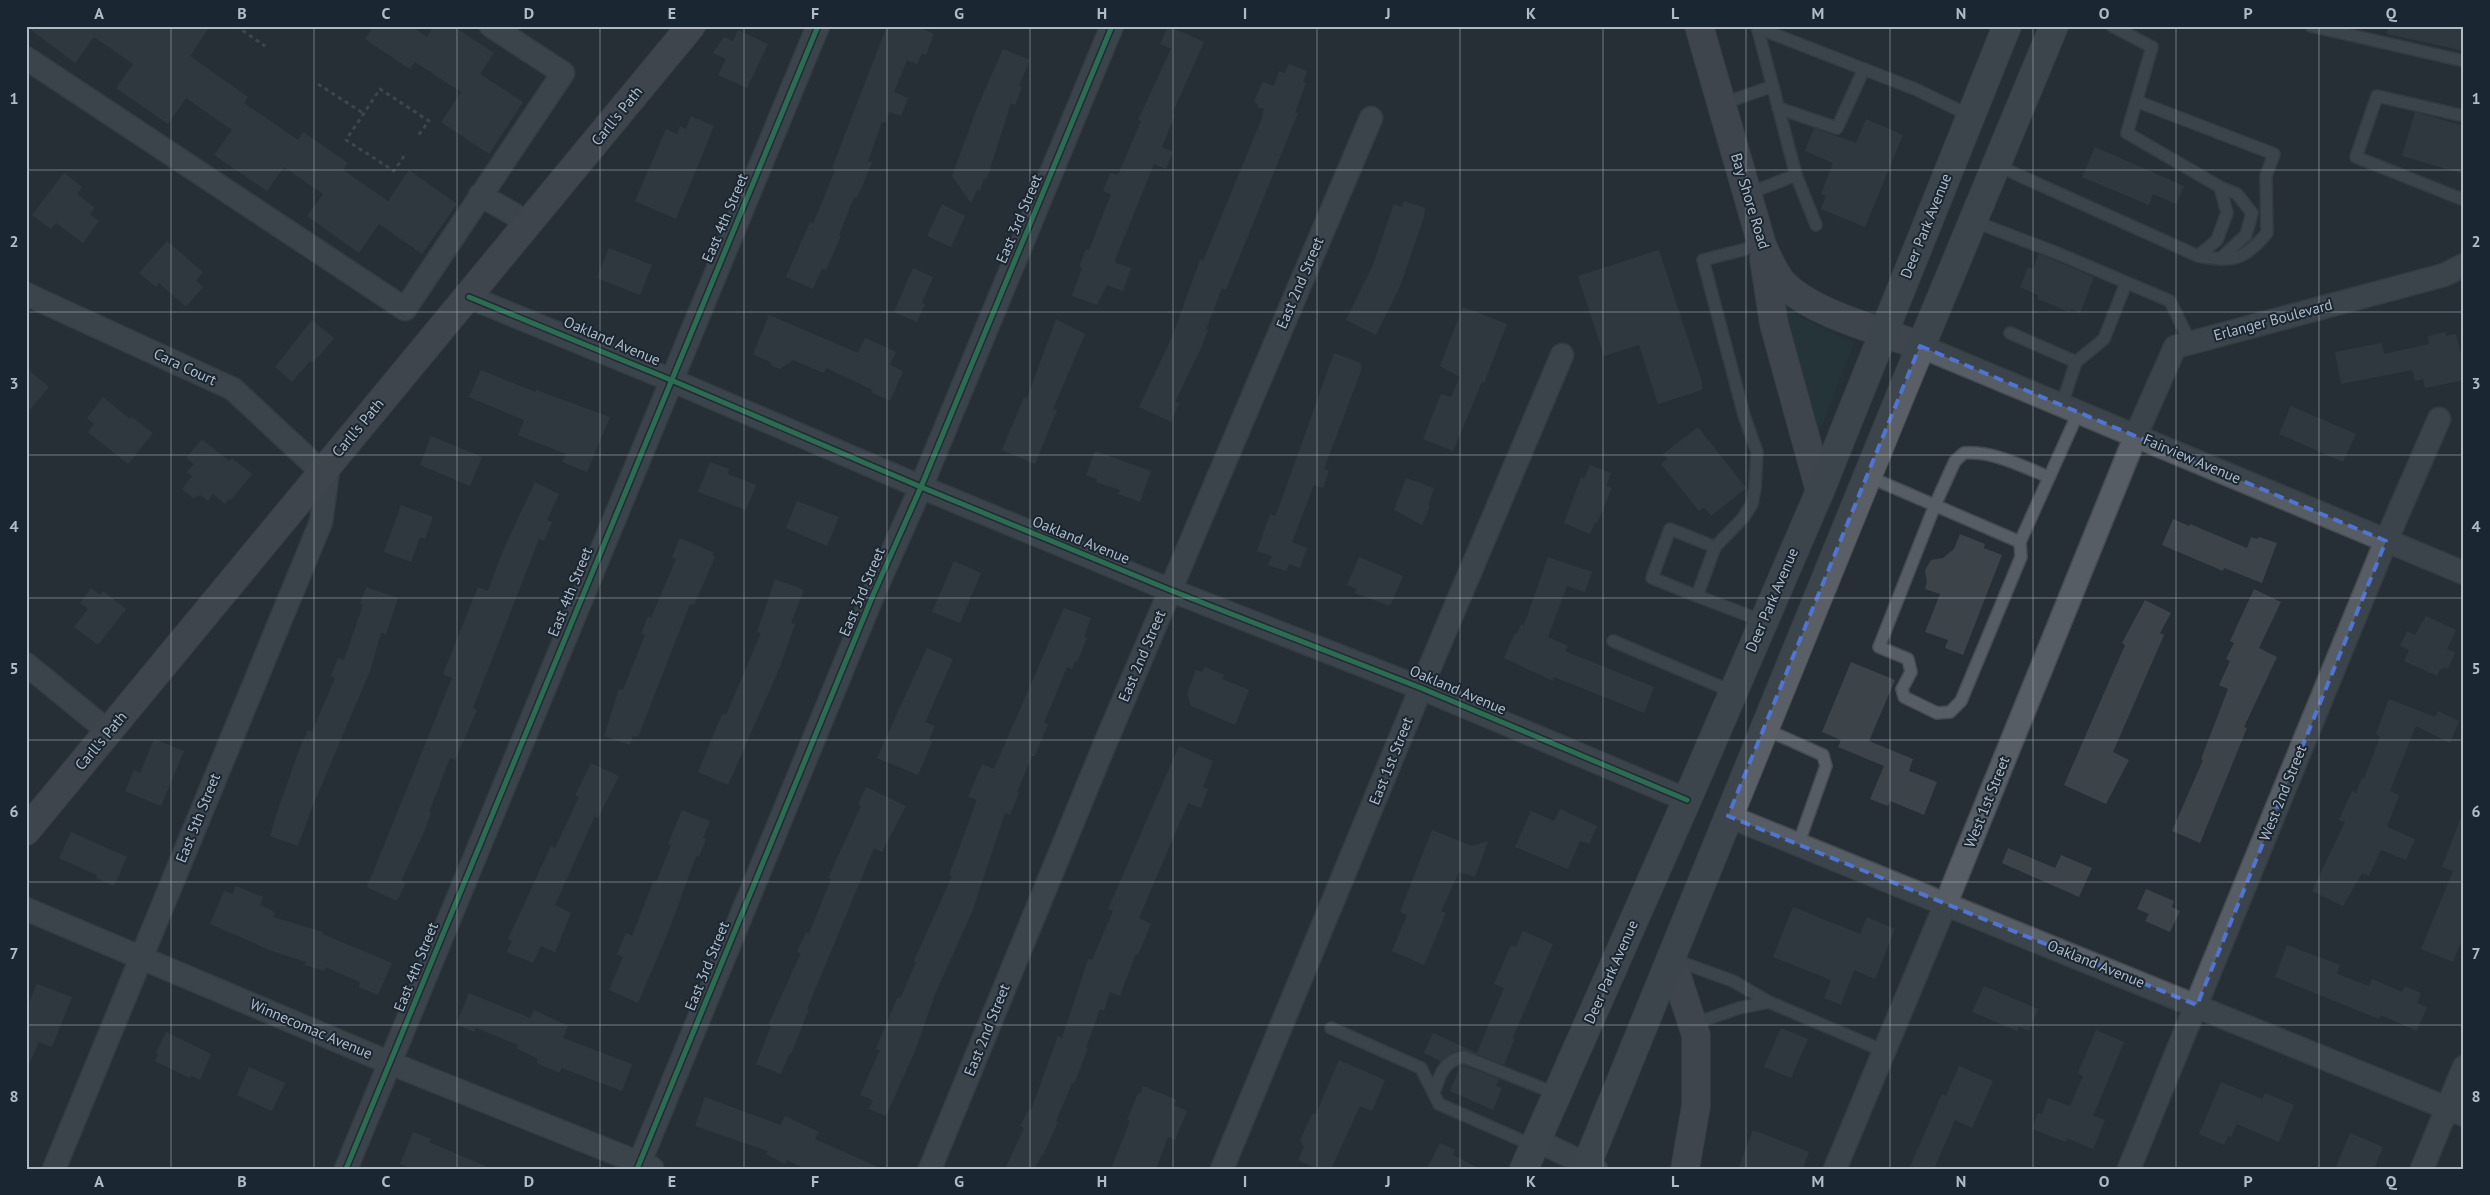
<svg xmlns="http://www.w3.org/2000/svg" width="2490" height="1195" font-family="'PT Sans',sans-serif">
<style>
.green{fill:#243a3c}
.building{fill:#3c4349}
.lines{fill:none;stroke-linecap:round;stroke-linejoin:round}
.lane-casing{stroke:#454b51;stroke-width:14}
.street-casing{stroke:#454b51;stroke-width:25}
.secondary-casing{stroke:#454b51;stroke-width:30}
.primary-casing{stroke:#444b53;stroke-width:30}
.path{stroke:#5a6267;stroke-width:3;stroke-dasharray:4 4;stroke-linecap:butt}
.lane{stroke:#575d64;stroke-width:11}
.street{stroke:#575d64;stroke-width:22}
.secondary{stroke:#5b6169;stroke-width:28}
.primary{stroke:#5a5f66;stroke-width:28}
.cycleway-casing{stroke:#1a2631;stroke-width:8}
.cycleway{stroke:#33b770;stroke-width:5}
.marked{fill:none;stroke:#5074d2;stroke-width:4;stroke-dasharray:10 6;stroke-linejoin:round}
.grid{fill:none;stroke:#b0bbc8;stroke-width:1;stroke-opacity:0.55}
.labels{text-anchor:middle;stroke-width:4;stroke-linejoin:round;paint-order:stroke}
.street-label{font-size:15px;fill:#b0bbc8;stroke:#1a2631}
.neatline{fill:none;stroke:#b0bbc8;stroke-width:2}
.grid-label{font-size:16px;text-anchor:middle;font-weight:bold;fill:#b0bbc8}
</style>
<rect width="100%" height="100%" fill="#272f36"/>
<path class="green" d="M1785,310L1854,343L1819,433L1809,426Z"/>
<g class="building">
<path d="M26,26H210L190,56L248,97L244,103L298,140L303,132L348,163L343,170L388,201L409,170L457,204L422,254L379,224L359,253L307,216L323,194L284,167L267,191L214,155L232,130L186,98L168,124L116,88L133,64L94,37L75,63Z"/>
<path d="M374,26H412L427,37L434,26H453L494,53L480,74L523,102L489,154L441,122L461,92L415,62L410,69L365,39Z"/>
<path d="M887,26H916L934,34L926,55L922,53L917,64L907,60L894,92L908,98L901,116L889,112L886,123L882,122L868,161L872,163L857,198L854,197L839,235L841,236L826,270L822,268L813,289L786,277L810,222L813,224L835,170L832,168Z"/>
<path d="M1168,26L1204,42L1172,114L1175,115L1162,147L1173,152L1166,169L1154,164L1115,260L1116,263L1131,268L1123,291L1107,285L1097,305L1072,296L1082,268L1079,267L1086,249L1089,250L1111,194L1103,191L1110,173L1118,175L1141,121L1138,120L1171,49L1160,44Z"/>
<path d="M2388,26H2464V51L2387,34Z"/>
<path d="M738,30L768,44L747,88L718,75L726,59L713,53L724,37L733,41Z"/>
<path d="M1003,49L1030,60L1019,86L1022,87L1015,105L1011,103L987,179L984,178L980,191L977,190L971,203L952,176L977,108Z"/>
<path d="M1289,64L1307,71L1303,82L1306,83L1295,112L1298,113L1226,290L1222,288L1206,329L1208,330L1201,348L1175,402L1179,403L1171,422L1139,407L1172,337L1200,260L1203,261L1262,118L1264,109L1257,107L1258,104L1254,102L1262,82L1274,86L1279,71L1285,73Z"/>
<path d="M2415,112L2464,126V174L2402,156Z"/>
<path d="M691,116L714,126L676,219L635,201L666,129L677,134L680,126L686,129Z"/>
<path d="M1866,119L1903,135L1865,227L1821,209L1826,196L1821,194L1833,163L1805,151L1814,128L1856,143Z"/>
<path d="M2095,147L2184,186L2176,204L2153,194L2149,205L2082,177Z"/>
<path d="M64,173L82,187L77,194L95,208L90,214L99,221L83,243L56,223L51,229L32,215Z"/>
<path d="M1404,201L1425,208L1424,217L1400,286L1376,335L1346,320L1372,267L1394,204L1402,207Z"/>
<path d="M942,204L965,216L951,247L927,236Z"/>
<path d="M167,241L203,272L196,281L203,287L186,307L159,283L156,287L139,273Z"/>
<path d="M609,248L652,265L640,295L597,278Z"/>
<path d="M1659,250L1702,382V390L1658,404L1639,345L1604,356L1578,276Z"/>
<path d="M2039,254L2094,277L2080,313L2071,309L2070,312L2038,299V295L2020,287L2028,267L2033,269Z"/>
<path d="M913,268L933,277L922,303L925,304L917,322L894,312Z"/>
<path d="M1463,307L1507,324L1484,383L1482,382L1453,451L1423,439L1441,394L1451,397L1460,377L1440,366Z"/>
<path d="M769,315L858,353L865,338L896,352L890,365L903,371L890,401L871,392L873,390L826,368L824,373L793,360L780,369L772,366L770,362L753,354Z"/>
<path d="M1056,319L1085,334L1053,409L1057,410L1035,464L1002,450L1024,397L1027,398Z"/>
<path d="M312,320L334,338L320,355L312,363L310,361L292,382L275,367Z"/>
<path d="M2446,332V336L2456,334L2464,368V380L2425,388L2423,379L2415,381L2412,370L2341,384L2335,352L2382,343L2384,354L2429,344L2428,336Z"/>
<path d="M1334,353L1361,363V371L1324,469L1329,471L1323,488L1314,485L1292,542L1307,548L1300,568L1289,564L1286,571L1268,565L1272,556L1257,551L1270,514L1275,516L1279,507Z"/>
<path d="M26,368L49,387L26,414Z"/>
<path d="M481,370L535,392L536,390L610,417L587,472L562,462L566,454L518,435L524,420L469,397Z"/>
<path d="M103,397L130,419L132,417L153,433L128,464L88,432L94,424L87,418Z"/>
<path d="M2291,406L2356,434L2343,462L2279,434Z"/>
<path d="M1698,427L1746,488L1711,516L1704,507L1699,511L1661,464L1667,459L1663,454Z"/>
<path d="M431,436L482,457L470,486L420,465Z"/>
<path d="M202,439L229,461L232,458L252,474L231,500L229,499L225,504L213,494L208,501L200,495L193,498L182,489L192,476L187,472L194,464L186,458Z"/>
<path d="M1095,451L1151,471L1140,502L1118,494L1120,490L1096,482L1097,479L1086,475Z"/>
<path d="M710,462L729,469L728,474L756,485L746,510L698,492Z"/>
<path d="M1590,465L1611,473L1606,486L1612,488L1597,523L1595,522L1590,534L1564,523L1581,477L1584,479Z"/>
<path d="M1406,478L1434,488L1428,505L1430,506L1422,525L1394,510Z"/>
<path d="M535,482L559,494L547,520L552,522L544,541L539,539L473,708L477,710L455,760L450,758L429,812L431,813L425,830L401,881L406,883L397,901L367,887L452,678L443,674L478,587L488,591L502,553Z"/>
<path d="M797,501L839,517L827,546L786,528Z"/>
<path d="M401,505L433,517L425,539L420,537L411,562L384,552Z"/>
<path d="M2173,519L2189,526L2190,524L2247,548L2251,537L2257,539L2259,537L2277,543L2262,583L2224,568L2223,571L2162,545Z"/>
<path d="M1960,534L1985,544L1984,548L2002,555L1963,655L1945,648L1948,640L1925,632L1940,594L1925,589L1927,582L1925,570L1931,560L1943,558L1954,549Z"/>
<path d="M680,538L714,553L712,555L715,557L694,605L690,604L638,737L633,736L630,745L604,736L619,689L623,690L645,635L641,634L648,616L651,618L676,559L672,557Z"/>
<path d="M1359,557L1403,576L1390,606L1355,593L1357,589L1347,585Z"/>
<path d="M1548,557L1592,572L1585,592L1567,586L1548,637L1568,646L1565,651L1654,687L1644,713L1554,677L1553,681L1504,658L1515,633L1517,634L1521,624L1524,625Z"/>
<path d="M954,561L981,573L960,623L932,612Z"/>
<path d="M775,579L804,590L791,623L795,624L779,669L728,785L698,772L722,714L726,715L761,633L757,632Z"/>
<path d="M366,587L398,598L386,634L381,633L370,671L311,810L298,846L270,836L275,818L299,750L308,730L312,732L335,678L331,676L338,658L344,660L363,605L360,604Z"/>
<path d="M91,588L100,595L103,591L126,609L98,645L74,627L88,609L80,603Z"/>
<path d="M2254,589L2281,602L2259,648L2277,657L2244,727L2247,728L2200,843L2172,831L2203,760L2201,759L2228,689L2219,685L2230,661L2226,659L2234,643L2230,641Z"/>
<path d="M2145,600L2171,613L2160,633L2164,635L2113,752L2129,760L2106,804L2064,785L2125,645L2122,643Z"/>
<path d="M1064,608L1091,618L1084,637L1087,638L1077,662L1075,661L1072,669L1067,667L1044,723L1048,724L1035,756H1032L1017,792L1019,793L1010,815L1005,813L972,912L935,994L915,1051L886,1116L869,1109L873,1100L860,1095L880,1050L876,1049L897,998L901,997L916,962L914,961L952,876L949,875L977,800L968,797L982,764L994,769Z"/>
<path d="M2426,616L2456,630L2447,649L2455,653L2448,669L2444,667L2443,670L2440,669L2437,676L2404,661L2409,650L2400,646L2407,631L2415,635Z"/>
<path d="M927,648L953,659L925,722L935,726L929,740L932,742L918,775L877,758Z"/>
<path d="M1851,662L1895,680L1869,741L1913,759L1909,771L1937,782L1924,815L1890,801L1888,806L1870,799L1884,766L1838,747L1841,740L1822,732Z"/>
<path d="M1205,667L1224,675L1222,679L1249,690L1235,725L1191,706L1187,693L1196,670L1202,672Z"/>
<path d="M2389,699L2435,717L2438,711L2459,721L2450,743L2416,726L2390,791L2399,795L2387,827L2415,839L2406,860L2381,850L2369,876L2362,873L2343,906L2312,891L2345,822L2339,820L2352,791L2356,793L2362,778L2364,779L2380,737L2376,734Z"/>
<path d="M154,739L184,751L161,806L125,791L134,770L140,773Z"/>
<path d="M1179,746L1213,761L1203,787L1208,789L1201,808L1188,803L1139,918L1151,924L1138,955L1136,953L1120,996L1110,992L1104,1011L1100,1009L1086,1048H1088L1074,1084L1072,1083L1056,1121L1058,1122L1043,1155L1042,1154L1035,1169H1005L1024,1128L1020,1126L1029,1109L1031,1110L1058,1036L1062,1038L1088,959L1092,960L1113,911L1108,909Z"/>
<path d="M591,763L619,776L598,818L595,816L555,905L571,913L555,952L541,946L533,963L507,952L512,941L508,939L551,846L555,848L579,797L575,796Z"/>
<path d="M866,787L906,806L882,852L874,848L807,1009H809L791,1054H789L781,1074L756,1064L771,1026L768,1025L801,953L797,952L806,932L809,934L831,879L828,878L861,806L858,805Z"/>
<path d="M1560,809L1597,826L1589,844L1580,841L1568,869L1515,847L1531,811L1554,821Z"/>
<path d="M682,810L710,821L703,838L706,839L699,857L696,856L669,930L638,1003L609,990L623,957L617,954L626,933L632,936L654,880L656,882L671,845L668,844Z"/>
<path d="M2462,815L2464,935L2453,962L2421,949L2453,871L2442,867Z"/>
<path d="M1432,830L1472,846L1488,841L1475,877L1459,872L1441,911L1446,913L1424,965L1392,951L1407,915L1400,912Z"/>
<path d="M71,832L127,857L114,886L96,878L97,875L59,858Z"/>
<path d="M2008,848L2055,868L2061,855L2092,868L2079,897L2002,863Z"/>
<path d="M236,886L263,897L260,905L275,912L273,917L323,932L322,934L392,963L378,995L359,987L360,982L325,967L324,971L305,965L306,962L272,951L210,924L224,891L233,894Z"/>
<path d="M2146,889L2174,901L2172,907L2180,911L2170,932L2145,921L2149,914L2137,909Z"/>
<path d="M1793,907L1860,934L1867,917L1895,929L1875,979L1854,970L1841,1005L1824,998L1831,980L1773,957Z"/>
<path d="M1523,931L1553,944L1513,1037L1514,1040L1504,1065L1466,1050L1454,1052L1441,1061L1424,1053L1433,1033L1477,1053L1504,988L1494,984L1511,945L1516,947Z"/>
<path d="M2287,945L2340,965L2337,974L2369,986L2372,979L2402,992L2405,986L2421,993L2417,1003L2427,1007L2417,1031L2381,1015L2379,1019L2275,977Z"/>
<path d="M37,984L72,997L52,1047L39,1042L26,1071V1010Z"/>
<path d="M1984,986L2038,1009L2029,1031L2019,1027L2017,1031L1972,1012Z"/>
<path d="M469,993L530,1018L534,1010L568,1026L563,1038L632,1064L622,1091L562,1068L559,1073L537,1063L538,1059L516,1048L518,1045L476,1028L474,1032L456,1024Z"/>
<path d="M1781,1028L1808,1039L1791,1078L1764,1067Z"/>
<path d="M2096,1030L2124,1042L2093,1116L2105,1120L2093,1149L2067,1138L2066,1142L2032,1129L2038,1113L2042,1114L2048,1098L2070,1106L2083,1076L2078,1073Z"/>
<path d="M166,1032L211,1054L200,1080L191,1075L190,1078L155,1061L158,1054L156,1053Z"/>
<path d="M1339,1060L1385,1080L1372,1111L1360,1106L1331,1169H1317L1298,1160L1304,1147L1300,1140L1313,1113L1316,1114Z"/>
<path d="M1463,1065L1499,1079L1496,1086L1502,1088L1493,1110L1450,1091L1459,1069L1456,1068Z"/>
<path d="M1959,1066L1993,1081L1972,1128L1955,1120L1934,1169H1909L1942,1094L1946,1096Z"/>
<path d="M249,1067L285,1083L272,1111L237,1095Z"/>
<path d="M2221,1082L2262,1099L2265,1093L2294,1105L2279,1142L2237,1124L2231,1137L2228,1136L2224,1145L2199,1134Z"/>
<path d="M1143,1086L1177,1100L1174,1105L1187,1111L1175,1140L1168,1137L1156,1169H1111L1130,1121L1127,1120L1138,1093L1140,1094Z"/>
<path d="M705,1097L780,1125L785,1116L819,1132L815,1139L882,1169H805L787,1160L785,1164L766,1154L768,1151L695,1126Z"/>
<path d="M1753,1130L1809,1152L1803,1169H1738Z"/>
<path d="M413,1132L431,1139L429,1142L492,1169H413L400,1164Z"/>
<path d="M2350,1133L2383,1147L2374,1169H2335Z"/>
<path d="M1440,1143L1455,1150L1453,1155L1480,1169H1427Z"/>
</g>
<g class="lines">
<g class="lane-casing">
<g id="lane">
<path d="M1757,26L1796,175L1816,225"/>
<path d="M2112,26L2152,47L2127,133L2220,187L2227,213L2217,240L2198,256"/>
<path d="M2311,26L2464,61"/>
<path d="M1758,28L1915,89L1971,116"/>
<path d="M1721,104L1773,86"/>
<path d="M1778,108L1837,128L1864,69"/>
<path d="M2464,116L2377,96L2356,157L2464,200"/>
<path d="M1996,165L2198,256C2233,262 2243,261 2267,233L2266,176L2274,154L2136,101"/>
<path d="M2220,187L2237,194L2252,213L2246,235L2220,259"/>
<path d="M1747,194L1796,175"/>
<path d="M1973,221L2057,253L2170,301L2190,342"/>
<path d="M1762,245L1703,260L1744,415L1757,452L1755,488L1752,504L1743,518L1715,547L1697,596L1763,621"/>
<path d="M2010,333L2076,362L2062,404"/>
<path d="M2076,362L2104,339L2126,283"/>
<path d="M1867,476L2020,542L2021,557L1961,701L1950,712L1937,713L1904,697L1902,689L1911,672L1908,659L1879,647L1935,505L1955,461L1964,453C1994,451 2021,466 2049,477"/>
<path d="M2020,542L2079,411"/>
<path d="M1697,596L1652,578L1670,529L1715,547"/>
<path d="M1613,641L1733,692"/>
<path d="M1765,729L1823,755L1826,766L1798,845"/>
<path d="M1675,960L1733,981L1769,1002L1884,1051"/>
<path d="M1693,1024L1739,1008L1769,1002"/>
<path d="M1331,1028L1421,1068L1439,1104L1534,1146"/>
<path d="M1434,1093C1439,1076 1444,1060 1464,1057L1557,1094"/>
</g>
</g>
<g class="street-casing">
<g id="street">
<path d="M26,58L405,309L563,73L491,26"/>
<path d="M480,195L529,223"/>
<path d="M26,294L233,389L322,472"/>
<path d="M469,297L671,380L921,487L1170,590L1421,688L1687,800"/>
<path d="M1920,346L2464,573"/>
<path d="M26,664L109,732"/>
<path d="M1728,816L2464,1115"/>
<path d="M26,909L390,1063L652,1168"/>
<path d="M1536,1140L1596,1169"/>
<path d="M54,1169L321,522L329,463"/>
<path d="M346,1169L818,26"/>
<path d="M637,1169L873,595L921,487L1112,26"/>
<path d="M930,1169L1104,746L1371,118"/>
<path d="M1222,1169L1421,688L1562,355"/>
<path d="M1835,1169L1946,903L2136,435L2175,347L2444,275L2464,265"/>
<path d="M2129,1169L2386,541L2439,419"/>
<path d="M2422,1169L2464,1067"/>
</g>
</g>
<g class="secondary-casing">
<g id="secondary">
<path d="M1699,26L1762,245C1768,258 1773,271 1782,282C1811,314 1880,330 1920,346"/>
<path d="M1764,259L1774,324L1820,491"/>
<path d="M26,831L691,26"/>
<path d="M1671,958L1696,1035V1106L1685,1169"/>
</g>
</g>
<g class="primary-casing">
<g id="primary">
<path d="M1524,1169L1687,800L1820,491L2007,26"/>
<path d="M1585,1169L1901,394L2054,26"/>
</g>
</g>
<g class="path">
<path d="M236,26L265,46"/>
<path d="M318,84L363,113"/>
<path d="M404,156L394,171L346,140L380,89L429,121L417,137"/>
</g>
<use href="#lane" class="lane"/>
<use href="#street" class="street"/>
<use href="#secondary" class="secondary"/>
<use href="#primary" class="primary"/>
<g class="cycleway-casing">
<g id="cycleway">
<path d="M469,297L671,380L921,487L1170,590L1421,688L1687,800"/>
<path d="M346,1169L818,26"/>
<path d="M637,1169L873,595L921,487L1112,26"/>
</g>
</g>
<use href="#cycleway" class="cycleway"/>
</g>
<path d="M0 0H2490V1195H0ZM1920,346L2386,541L2197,1005L1728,816Z" fill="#272f36" fill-opacity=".55" fill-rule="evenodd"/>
<path class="marked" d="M1920,346L2386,541L2197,1005L1728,816Z"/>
<path class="grid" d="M171,26V1169M314,26V1169M457,26V1169M600,26V1169M744,26V1169M887,26V1169M1030,26V1169M1173,26V1169M1317,26V1169M1460,26V1169M1603,26V1169M1746,26V1169M1890,26V1169M2033,26V1169M2176,26V1169M2319,26V1169M26,170H2464M26,312H2464M26,455H2464M26,598H2464M26,740H2464M26,882H2464M26,1025H2464"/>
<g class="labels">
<g class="street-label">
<text transform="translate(617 116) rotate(-51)" y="5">Carll's Path</text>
<text transform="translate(1750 201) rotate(73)" y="5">Bay Shore Road</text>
<text transform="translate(725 218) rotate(-67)" y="5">East 4th Street</text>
<text transform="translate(1019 219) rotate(-67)" y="5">East 3rd Street</text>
<text transform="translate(1926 226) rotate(-68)" y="5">Deer Park Avenue</text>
<text transform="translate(1300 283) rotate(-67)" y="5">East 2nd Street</text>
<text transform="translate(2273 320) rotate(-15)" y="5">Erlanger Boulevard</text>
<text transform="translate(612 341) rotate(23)" y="5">Oakland Avenue</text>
<text transform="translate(185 367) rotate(25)" y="5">Cara Court</text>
<text transform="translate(358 428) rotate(-50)" y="5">Carll's Path</text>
<text transform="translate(2192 459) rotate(23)" y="5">Fairview Avenue</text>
<text transform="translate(1081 540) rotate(22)" y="5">Oakland Avenue</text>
<text transform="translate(570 592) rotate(-68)" y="5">East 4th Street</text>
<text transform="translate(862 592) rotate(-67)" y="5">East 3rd Street</text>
<text transform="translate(1772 600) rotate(-67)" y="5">Deer Park Avenue</text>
<text transform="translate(1142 656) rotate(-67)" y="5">East 2nd Street</text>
<text transform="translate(1458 690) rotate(23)" y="5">Oakland Avenue</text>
<text transform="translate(101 741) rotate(-50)" y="5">Carll's Path</text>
<text transform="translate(1391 761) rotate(-68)" y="5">East 1st Street</text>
<text transform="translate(2283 793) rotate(-68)" y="5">West 2nd Street</text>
<text transform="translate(1987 802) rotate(-68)" y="5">West 1st Street</text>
<text transform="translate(198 818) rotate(-68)" y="5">East 5th Street</text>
<text transform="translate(2096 964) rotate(22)" y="5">Oakland Avenue</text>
<text transform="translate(707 966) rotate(-68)" y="5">East 3rd Street</text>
<text transform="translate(416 967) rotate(-68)" y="5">East 4th Street</text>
<text transform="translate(1611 972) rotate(-66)" y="5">Deer Park Avenue</text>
<text transform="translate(311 1029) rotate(23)" y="5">Winnecomac Avenue</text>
<text transform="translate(987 1030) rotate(-68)" y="5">East 2nd Street</text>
</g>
</g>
<rect width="2490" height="1195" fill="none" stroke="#1a2631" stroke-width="55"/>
<rect x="28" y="28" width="2434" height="1140" class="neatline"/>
<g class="grid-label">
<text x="99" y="19">A</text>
<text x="242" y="19">B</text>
<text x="386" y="19">C</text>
<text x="529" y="19">D</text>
<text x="672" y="19">E</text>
<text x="815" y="19">F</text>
<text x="959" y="19">G</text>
<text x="1102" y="19">H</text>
<text x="1245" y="19">I</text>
<text x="1388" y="19">J</text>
<text x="1531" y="19">K</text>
<text x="1675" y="19">L</text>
<text x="1818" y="19">M</text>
<text x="1961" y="19">N</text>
<text x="2104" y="19">O</text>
<text x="2248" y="19">P</text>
<text x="2391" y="19">Q</text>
<text x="14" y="104">1</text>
<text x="2476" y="104">1</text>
<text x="14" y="247">2</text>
<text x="2476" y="247">2</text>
<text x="14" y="389">3</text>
<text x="2476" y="389">3</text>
<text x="14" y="532">4</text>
<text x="2476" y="532">4</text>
<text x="14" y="674">5</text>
<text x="2476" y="674">5</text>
<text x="14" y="817">6</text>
<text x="2476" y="817">6</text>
<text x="14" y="959">7</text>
<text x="2476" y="959">7</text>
<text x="14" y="1102">8</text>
<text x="2476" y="1102">8</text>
<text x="99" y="1187">A</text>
<text x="242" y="1187">B</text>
<text x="386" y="1187">C</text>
<text x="529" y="1187">D</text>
<text x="672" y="1187">E</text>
<text x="815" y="1187">F</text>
<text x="959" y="1187">G</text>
<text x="1102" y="1187">H</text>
<text x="1245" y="1187">I</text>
<text x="1388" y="1187">J</text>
<text x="1531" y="1187">K</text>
<text x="1675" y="1187">L</text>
<text x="1818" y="1187">M</text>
<text x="1961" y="1187">N</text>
<text x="2104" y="1187">O</text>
<text x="2248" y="1187">P</text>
<text x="2391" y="1187">Q</text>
</g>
</svg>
